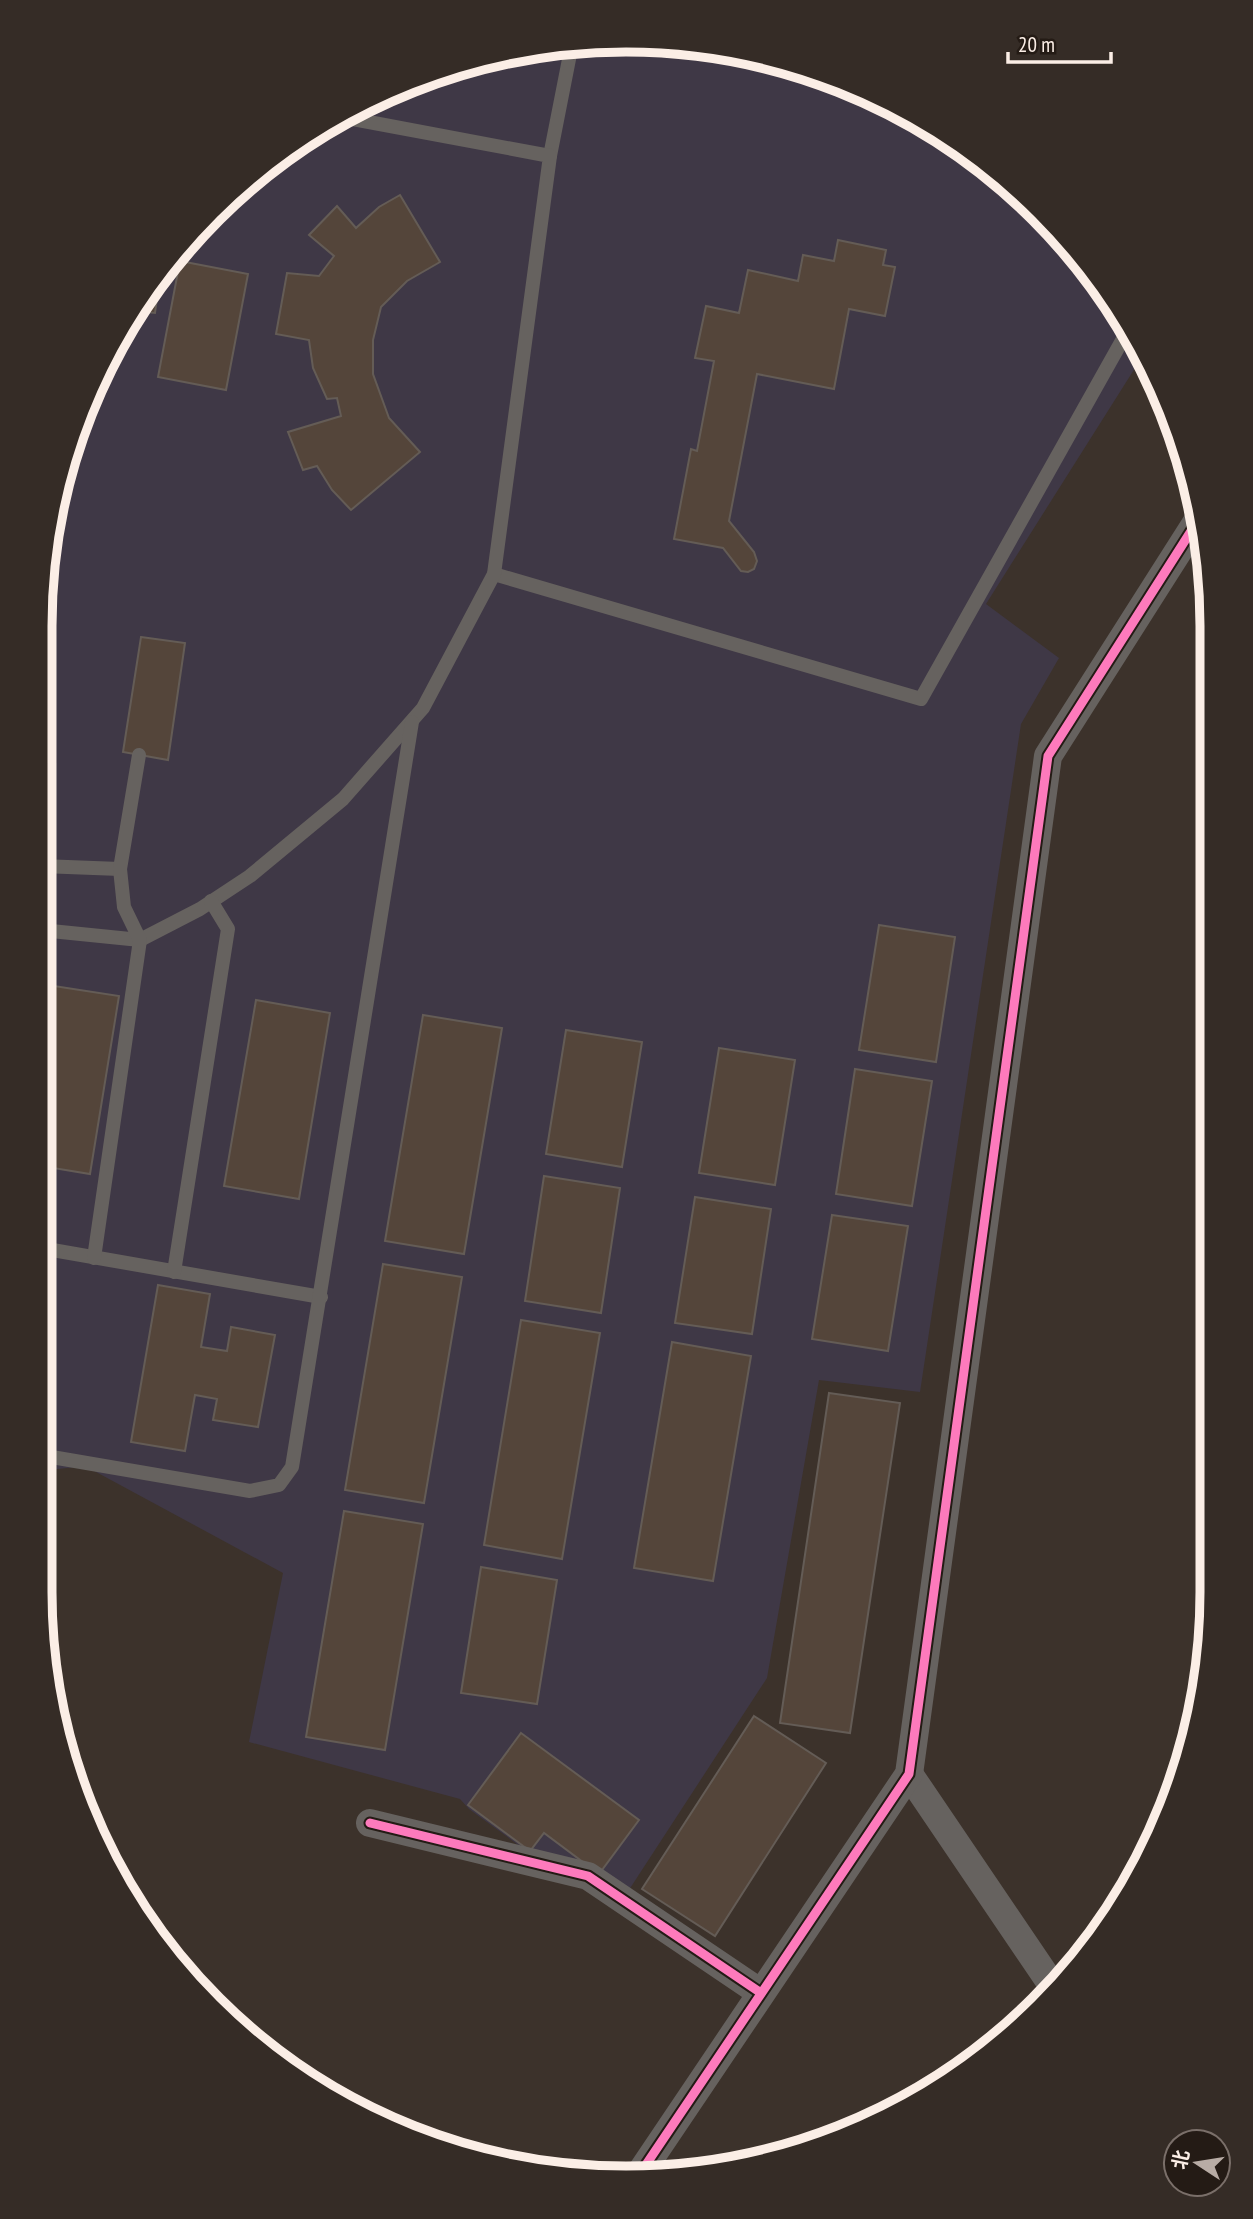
<svg xmlns="http://www.w3.org/2000/svg" width="1253" height="2219" font-family="'PT Sans Narrow','Noto Sans SC',sans-serif">
<style>
.education{fill:#3f3846}
.building{fill:#54453a;stroke:#645c56;stroke-width:2}
.lines{fill:none;stroke-linecap:round;stroke-linejoin:round}
.lane{stroke:#66625f;stroke-width:14}
.street{stroke:#66625f;stroke-width:28}
.cycleway-casing{stroke:#241b15;stroke-width:13}
.cycleway{stroke:#fd7abc;stroke-width:9}
.rim{fill:none;stroke:#fbeee6;stroke-width:9}
</style>
<rect width="100%" height="100%" fill="#3c322b"/>
<path class="education" d="M589,41L703,45L815,71L920,119L1041,212L1114,301L1142,357L986,604L1059,658L1021,724L920,1392L819,1380L767,1678L625,1896L539,1860L469,1809L460,1799L249,1742L283,1573L85,1466L40,1471L41,589L60,474L119,333L186,240L270,161L368,101L475,60Z"/>
<g class="building">
<path d="M400,195L440,262L407,281L381,307L373,340V374L389,418L420,452L351,510L332,490L317,466L303,470L288,432L341,416L337,398L327,399L313,368L309,340L276,334L287,273L319,276L334,256L309,235L337,206L356,228L379,207Z"/>
<path d="M838,240L886,250L883,265L895,267L885,316L849,309L834,389L757,374L729,521L754,552L757,561L754,569L748,572L741,571L723,548L674,539L691,449L697,451L714,361L695,358L706,306L739,313L748,270L798,281L803,255L834,261Z"/>
<path d="M180,261L248,274L226,390L158,377Z"/>
<path d="M160,276L155,313L135,311Z"/>
<path d="M141,637L185,643L168,760L123,752Z"/>
<path d="M879,925L955,937L936,1062L859,1050Z"/>
<path d="M41,984L119,996L90,1174L41,1166Z"/>
<path d="M256,1000L330,1013L299,1199L224,1186Z"/>
<path d="M423,1015L502,1028L464,1254L385,1241Z"/>
<path d="M566,1030L642,1042L622,1167L546,1154Z"/>
<path d="M719,1048L795,1060L775,1185L699,1173Z"/>
<path d="M855,1069L932,1081L912,1206L836,1194Z"/>
<path d="M544,1176L620,1188L601,1313L525,1301Z"/>
<path d="M695,1197L771,1209L752,1334L675,1323Z"/>
<path d="M832,1215L908,1226L888,1351L812,1339Z"/>
<path d="M383,1264L462,1277L424,1503L345,1490Z"/>
<path d="M158,1285L210,1294L201,1347L227,1351L231,1327L275,1335L258,1427L213,1420L217,1399L195,1395L185,1451L131,1442Z"/>
<path d="M521,1320L600,1333L562,1559L484,1545Z"/>
<path d="M672,1342L751,1356L713,1581L634,1568Z"/>
<path d="M829,1393L900,1403L850,1733L780,1723Z"/>
<path d="M344,1511L423,1524L385,1750L306,1737Z"/>
<path d="M481,1567L557,1580L537,1704L461,1693Z"/>
<path d="M754,1716L826,1763L715,1936L642,1889Z"/>
<path d="M521,1733L639,1820L599,1874L544,1833L530,1851L468,1805Z"/>
</g>
<g class="lines">
<g class="lane">
<path d="M550,156L572,44"/>
<path d="M494,574L921,699L1128,330"/>
<path d="M41,866L120,869"/>
<path d="M41,930L140,940L200,909L250,876L343,799L423,708L494,574L550,156L342,117"/>
<path d="M41,1248L321,1297"/>
<path d="M94,1258L140,940L124,907L120,869L139,755"/>
<path d="M174,1272L228,929L211,901"/>
<path d="M40,1455L250,1491L279,1485L292,1467L412,722"/>
</g>
<g class="street">
<path d="M909,1774L1052,1985"/>
<path d="M370,1823L588,1876L761,1993"/>
<path d="M639,2175L909,1774L1048,756L1200,517"/>
</g>
<g class="cycleway-casing">
<g id="cycleway">
<path d="M370,1823L588,1876L761,1993"/>
<path d="M639,2175L909,1774L1048,756L1200,517"/>
</g>
</g>
<use href="#cycleway" class="cycleway"/>
</g>
<path d="M0 0H1253V2219H0ZM626 52H626A574 574 0 0 1 1200 626V1592A574 574 0 0 1 626 2166H626A574 574 0 0 1 52 1592V626A574 574 0 0 1 626 52Z" fill="#352c26" fill-rule="evenodd"/>
<path class="rim" d="M626 52H626A574 574 0 0 1 1200 626V1592A574 574 0 0 1 626 2166H626A574 574 0 0 1 52 1592V626A574 574 0 0 1 626 52Z"/>
<g transform="translate(1197 2163) rotate(282)"><circle r="33" fill="#241b15" stroke="#7a6f69" stroke-width="2"/>
<path d="M0-5L12 26L0 18L-12 26Z" fill="#b8aca5"/>
<text y="-10" font-size="19" font-weight="bold" text-anchor="middle" fill="#fbeee6">北</text>
</g>
<path d="M1008 52v10h103v-10" fill="none" stroke="#fbeee6" stroke-width="3.5"/>
<text x="1018" y="52" font-size="21" fill="#fbeee6" stroke="#241b15" stroke-width="5" paint-order="stroke">20 m</text>
</svg>
